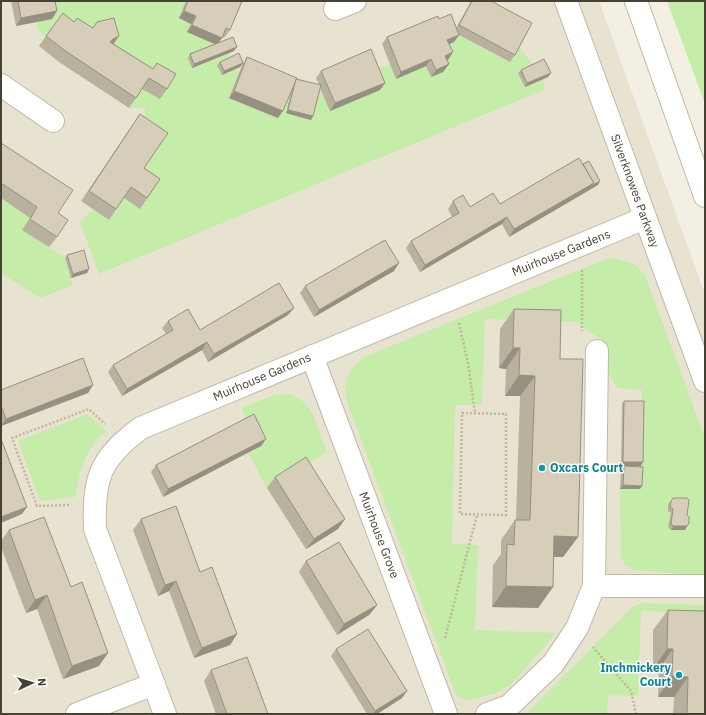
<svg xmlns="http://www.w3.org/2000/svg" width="706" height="715" font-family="'IBM Plex Sans',sans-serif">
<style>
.residential{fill:#e8e3d1}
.green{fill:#c5eca8}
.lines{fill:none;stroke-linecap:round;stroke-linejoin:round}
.minor-casing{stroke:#bfbaa5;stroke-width:24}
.path{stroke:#c2b895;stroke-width:2.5;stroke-dasharray:2 2;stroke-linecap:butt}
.minor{stroke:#fff;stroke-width:22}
.wall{fill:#b8b19e}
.shaded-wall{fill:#969081}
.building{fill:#d6ceb8;stroke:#969081}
.culture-dot{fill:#0f9aa8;stroke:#fff;stroke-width:1.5}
.labels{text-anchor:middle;stroke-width:3;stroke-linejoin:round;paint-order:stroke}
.street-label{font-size:12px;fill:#464133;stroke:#fff}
.culture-label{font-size:12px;font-weight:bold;fill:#0d838f;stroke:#fff;text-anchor:start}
</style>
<rect width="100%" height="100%" fill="#f3f0e3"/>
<path class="residential" d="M1,1H599L705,294V714H1Z"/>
<g class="green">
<path d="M49,1H186L191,24L213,43L212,48L228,53L231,60L222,75L236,69L239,73L229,98L291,94L320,88L330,111L371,71L390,64L426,66L431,77L443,72L442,47L454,33L509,62L518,46L534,66L524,87L542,79L546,89L99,274L80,222L94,209L109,219L137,179L144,132L145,108H129L142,88L169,85L46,37L38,30L36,22Z"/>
<path d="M667,1H705V104Z"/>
<path d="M1,198L30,218L23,230L65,258L73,285L40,298L1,273Z"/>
<path d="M611,257L634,264L645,275L705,438V576L633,570L625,565L621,556L620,489L640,471L642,390L618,388L604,367L602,340L575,322L485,319L482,405H455L452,543L478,545L475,630L556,633L511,685L494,694L465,701L456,695L350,410C342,383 342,377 364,357Z"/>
<path d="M291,394L305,403L313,414L327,452L267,488L248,453L261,447L241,408L274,395Z"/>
<path d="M88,414L106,431C85,448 80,472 75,497L40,501L18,441Z"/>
<path d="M642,603L705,605V613L641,611L638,696L608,695L607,714H526L632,607Z"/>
</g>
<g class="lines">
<g class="minor-casing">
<g id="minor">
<path d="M566,1L705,381"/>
<path d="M636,1L705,196"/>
<path d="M335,9L355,1"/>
<path d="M1,85L53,121"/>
<path d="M312,356L446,714"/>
<path d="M594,586H705"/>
<path d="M77,714L154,684"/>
<path d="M165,714L95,529C93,478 100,458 141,428L645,218"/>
<path d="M487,714L509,706L553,664L577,628L594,586L597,351"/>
</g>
</g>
<g class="path">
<path d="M582,270V331"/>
<path d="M459,323L468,363L475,413"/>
<path d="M462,413L506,414V515L460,514Z"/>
<path d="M69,505L37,506L12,438L89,409L105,424"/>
<path d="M445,638L477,515"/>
<path d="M593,647L631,691L636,714"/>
</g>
<use href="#minor" class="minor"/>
</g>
<g class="wall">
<path d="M11,1H55L52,19L16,26Z"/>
<path d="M186,1H242L230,30L224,38L222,37L219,43L237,47L234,51L192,68L188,58L190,54L215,44L187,32L191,24L179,18Z"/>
<path d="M471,1H491L515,55L510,62L459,35L454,42L449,44L453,52L447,60L449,64L443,72L431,77L426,66L396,79L382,44L387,37L456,28Z"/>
<path d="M74,22L114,44L153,69L157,63L167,89L160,99L142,89L129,108L59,62L39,46L46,36Z"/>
<path d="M247,57L296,79L319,85L316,78L321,71L385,83L380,90L330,111L320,88L313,116L311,120L286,113L291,92L278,118L229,98L242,65Z"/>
<path d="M220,62L243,63L240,67L222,75L217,65Z"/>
<path d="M521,70L551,73L548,77L525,87L518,73Z"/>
<path d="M133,124L144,168L160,179L140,209L124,198L109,220L81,201Z"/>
<path d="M1,143L58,213L57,237L49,247L22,230L30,218L1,198Z"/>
<path d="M583,164L598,185L509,237L502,224L420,272L406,248L411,241L452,217L448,209L453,201L470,207L500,204Z"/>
<path d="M67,255L89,269L87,273L71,278L65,258Z"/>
<path d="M394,271L314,317L300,293L305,286Z"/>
<path d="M514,309L560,359L578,537L563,557H553V587L538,608L492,607L493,565L501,554V540L515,520H516L520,396H505L506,369L499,368L500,329Z"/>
<path d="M288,315L208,362L202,350L122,396L108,372L113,365L166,334L162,328L168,321L200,330Z"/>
<path d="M93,385L88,393L1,426V390Z"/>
<path d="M624,401L641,466H621L622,404Z"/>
<path d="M266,439L261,446L163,497L151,472L156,465Z"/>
<path d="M624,466L640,489H620L621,470Z"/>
<path d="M275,477L345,519L338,529L306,549L267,488Z"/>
<path d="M671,501L687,515L689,523L685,530H671L668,527L671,513L668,511V504Z"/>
<path d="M141,519L200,572L237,634L230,645L194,658L169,591L158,596L133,530Z"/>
<path d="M9,530L99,666L63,679L37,609L26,613L1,547V541Z"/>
<path d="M306,561L377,605L369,615L337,635L299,572Z"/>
<path d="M668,610L705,714H673L674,697H658L659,669H653V630Z"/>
<path d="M336,649L402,698L377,714H367L331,656Z"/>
<path d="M211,670L268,714H216L204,681Z"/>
</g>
<g class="shaded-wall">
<path d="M57,11L52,19L16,26L21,18Z"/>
<path d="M184,11L196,16L191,24L179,18Z"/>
<path d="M192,25L222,38L217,45L187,32Z"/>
<path d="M459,35L454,42L442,47L447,40Z"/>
<path d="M119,36L112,46L105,49L113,39Z"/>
<path d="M237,47L234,51L192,68L194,64Z"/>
<path d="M453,52L448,60L440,63L445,56Z"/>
<path d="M431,59L426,66L396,79L401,72Z"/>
<path d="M243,63L240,67L222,75L224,71Z"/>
<path d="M449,64L443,72L431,77L436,70Z"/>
<path d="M551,73L548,77L525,87L527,83Z"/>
<path d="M385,83L380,90L330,111L335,103Z"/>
<path d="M234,91L283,111L278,118L229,98Z"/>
<path d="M288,110L313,116L311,120L286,113Z"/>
<path d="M600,181L598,185L509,237L514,229L594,183Z"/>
<path d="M507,217L502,224L420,272L425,265Z"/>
<path d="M399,263L394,271L314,317L319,310Z"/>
<path d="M89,269L87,273L71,278L73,274Z"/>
<path d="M294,308L288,315L208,362L214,354Z"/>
<path d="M207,342L202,350L122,396L127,389Z"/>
<path d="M513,348H520L506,369L499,368Z"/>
<path d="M519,375L535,376L520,396H505Z"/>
<path d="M93,385L88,393L1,426L6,419Z"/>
<path d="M266,439L261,446L163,497L168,489Z"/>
<path d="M623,462H643L641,466H621Z"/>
<path d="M623,485L642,486L640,489H620Z"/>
<path d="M27,507L22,514L1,523V517Z"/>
<path d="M345,519L338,529L306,549L314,539Z"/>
<path d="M674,526H687L685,530H671Z"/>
<path d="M554,536L578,537L563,557H540Z"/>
<path d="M176,581L169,591L158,596L165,585Z"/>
<path d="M506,586L553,587L538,608L492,607Z"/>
<path d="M47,595L37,609L26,613L35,600Z"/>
<path d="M377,605L369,615L337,635L344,624Z"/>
<path d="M237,634L230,645L194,658L202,648Z"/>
<path d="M667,649H673L659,669H653Z"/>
<path d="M108,653L99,666L63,679L72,666Z"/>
<path d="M672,676L688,677L674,697H658Z"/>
<path d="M407,691L402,698L377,714H373L375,711Z"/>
</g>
<g class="building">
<path d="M18,1H55L57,11L21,18Z"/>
<path d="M188,1H242L230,30L226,28L222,38L192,25L196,16L184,11Z"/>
<path d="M472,1H491L532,23L515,55L459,25Z"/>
<path d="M63,13L74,22L77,18L93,28L97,22L114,18L119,36L113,39L110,42L153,69L157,63L176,74L167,89L149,78L136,98L67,52L46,36Z"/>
<path d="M451,14L459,35L447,40L453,52L445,56L449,64L436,70L431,59L401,72L387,37L438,16L439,19Z"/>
<path d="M233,37L237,47L194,64L190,54Z"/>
<path d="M371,49L385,83L335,103L321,71Z"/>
<path d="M239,53L243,63L224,71L220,62Z"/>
<path d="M247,57L297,78L283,111L234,91Z"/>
<path d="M544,59L551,73L527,83L521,70Z"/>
<path d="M296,79L321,85L313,116L288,110Z"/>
<path d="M140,114L168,133L144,168L160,179L147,198L131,187L116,209L89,191Z"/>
<path d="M1,143L73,190L58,213L68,220L57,237L30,219L37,207L1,183Z"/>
<path d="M579,158L594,183L514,229L507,217L425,265L411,241L459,213L453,201L463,195L470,207L493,193L500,204Z"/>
<path d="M589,161L600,181L591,186L594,183L583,164Z"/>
<path d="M385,240L399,263L319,310L305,286Z"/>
<path d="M84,250L89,269L73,274L67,255Z"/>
<path d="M279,283L294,308L214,354L207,342L127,389L113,365L173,330L168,321L188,309L200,330Z"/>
<path d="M514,309L561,310L560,359H583L578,537L554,536L553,587L506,586L507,544L514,545L515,520H530L535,376L519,375L520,348H513Z"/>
<path d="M83,358L93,385L6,419L1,405V390Z"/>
<path d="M624,401H644L643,462H623Z"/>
<path d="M254,414L266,439L168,489L156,465Z"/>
<path d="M1,439L27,507L1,517Z"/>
<path d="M306,457L345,519L314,539L275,477Z"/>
<path d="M624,466L643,467L642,486L623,485Z"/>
<path d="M673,498H687L689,500L687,515L689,517V523L687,526H674L671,524L673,509L670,507L671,501Z"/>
<path d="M176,506L200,572L212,567L237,634L202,648L176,581L165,585L141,519Z"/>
<path d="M44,517L71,587L82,582L108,653L72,666L47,595L35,600L9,530Z"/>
<path d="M339,542L377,605L344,624L306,561Z"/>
<path d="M668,610L705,611V714H687L688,677L672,676L673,649H667Z"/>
<path d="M368,629L407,691L375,711L336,649Z"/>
<path d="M247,657L268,714H227L211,670Z"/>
</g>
<g class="culture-dot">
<circle cx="542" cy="468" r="4"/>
<circle cx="679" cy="675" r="4"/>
</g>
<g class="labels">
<g class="street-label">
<text transform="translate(635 191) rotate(70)" y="4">Silverknowes Parkway</text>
<text transform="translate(561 253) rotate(-22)" y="4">Muirhouse Gardens</text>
<text transform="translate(262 377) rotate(-23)" y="4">Muirhouse Gardens</text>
<text transform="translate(379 535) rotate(69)" y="4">Muirhouse Grove</text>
</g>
<g class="culture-label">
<text x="550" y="472">Oxcars Court</text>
<text x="671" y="672" text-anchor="end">Inchmickery<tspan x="671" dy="14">Court</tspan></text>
</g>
</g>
<rect width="706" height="715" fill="none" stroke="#464133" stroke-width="4"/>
<g transform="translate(32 683) rotate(86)" stroke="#ffffff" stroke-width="3" paint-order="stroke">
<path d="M0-3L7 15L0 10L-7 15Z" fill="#464133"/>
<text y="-6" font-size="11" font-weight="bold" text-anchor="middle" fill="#464133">N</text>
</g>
</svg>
